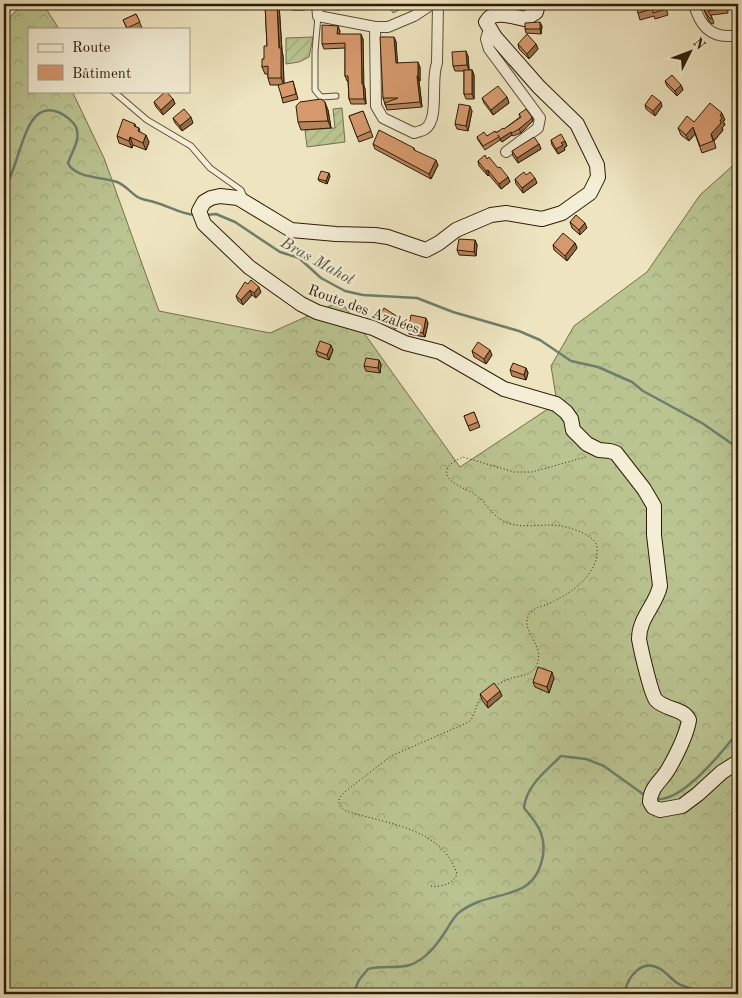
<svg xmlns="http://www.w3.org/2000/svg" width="742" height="998" font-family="'Old Standard TT',serif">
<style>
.green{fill:#bac491;stroke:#73704b}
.forest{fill:url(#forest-crowns);stroke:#73704b}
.garden{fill:url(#garden-furrows);stroke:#73704b}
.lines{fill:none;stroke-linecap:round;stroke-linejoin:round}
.stream{stroke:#6d7e6c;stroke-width:2.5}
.service-casing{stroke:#5c4e34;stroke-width:7}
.minor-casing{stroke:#5c4e34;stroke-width:12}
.secondary-casing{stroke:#2c1c05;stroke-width:16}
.path{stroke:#2c1c05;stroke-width:1;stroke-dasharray:1 2.5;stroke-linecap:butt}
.service{stroke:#f4eed6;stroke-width:5}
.minor{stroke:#f4eed6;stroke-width:10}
.secondary{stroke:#f4eed6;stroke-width:14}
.wall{fill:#b7845e;stroke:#2c1c05}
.shaded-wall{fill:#956b4c;stroke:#2c1c05}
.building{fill:#d5996d;stroke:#2c1c05}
.labels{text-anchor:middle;stroke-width:4.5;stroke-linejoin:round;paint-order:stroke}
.street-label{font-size:15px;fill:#2c1c05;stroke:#f4eed6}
.water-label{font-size:16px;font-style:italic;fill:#525541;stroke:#f4eed6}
</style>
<defs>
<pattern id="forest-crowns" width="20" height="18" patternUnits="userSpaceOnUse" patternTransform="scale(1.25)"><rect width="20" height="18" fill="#bac491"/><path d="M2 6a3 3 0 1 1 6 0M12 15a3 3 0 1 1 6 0" fill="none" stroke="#a0a87c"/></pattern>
<pattern id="garden-furrows" width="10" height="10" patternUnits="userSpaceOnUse" patternTransform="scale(1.25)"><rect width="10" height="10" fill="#bac491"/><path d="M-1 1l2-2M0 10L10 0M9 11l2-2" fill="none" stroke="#a0a87c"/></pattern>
</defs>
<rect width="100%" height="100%" fill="#eee5c0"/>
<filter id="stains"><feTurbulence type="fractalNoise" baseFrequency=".004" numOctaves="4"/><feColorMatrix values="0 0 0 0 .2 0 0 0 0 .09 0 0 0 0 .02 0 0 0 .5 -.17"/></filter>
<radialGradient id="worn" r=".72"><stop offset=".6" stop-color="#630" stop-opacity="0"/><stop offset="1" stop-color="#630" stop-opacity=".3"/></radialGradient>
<path class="green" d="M388,4H410L393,13Z"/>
<path class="forest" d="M23,4H43L59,29H29V91H72L104,158L159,311L270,333L341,301L460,467L557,403L551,366L574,326L647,272L700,195L738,161V994H4V23Z"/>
<g class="garden">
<path d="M313,37L309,57L299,62L286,64V38Z"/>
<path d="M342,108L345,142L307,147L305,130L335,128L333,109Z"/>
</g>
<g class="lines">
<g class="stream">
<path d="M4,187C21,169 22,98 58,112C65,115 73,121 76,127C81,140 72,151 68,163C74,178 103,177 117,182C125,185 129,191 136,196C141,200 148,200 154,202C169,206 180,214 195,215"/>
<path d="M206,215L216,214L235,222L280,252L299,258L321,278L345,291L363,295L417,298L453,312L519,331L540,340L571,361L598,367L632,382L643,391L702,423L738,448"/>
<path d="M655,799C682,803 722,752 738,732"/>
<path d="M353,994L359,980L368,969C382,965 397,969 410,965C427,959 438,943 447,929C451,922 455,915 461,911C492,888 535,904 543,855C546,834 536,822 524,808C526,786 546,771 561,756L586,759L604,766L647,797"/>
<path d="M624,994C628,976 642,957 662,970C667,974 672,979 677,983C687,989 700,990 711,994"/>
</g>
<g class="service-casing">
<g id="service">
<path d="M318,16L315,51V90L321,97L336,96"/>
<path d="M113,91L147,120L191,146L210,168L241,190L245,199"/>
</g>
</g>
<g class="minor-casing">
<g id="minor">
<path d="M317,4L318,16L375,27H388L414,16L432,4"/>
<path d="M694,4C700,27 713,40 738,35"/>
<path d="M375,27L376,106L383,118L414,133C417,132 422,131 425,129C440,119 430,81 437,63L438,4"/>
<path d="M489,29L486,39L489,49L540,118L538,128L506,152"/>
</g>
</g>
<g class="secondary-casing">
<path id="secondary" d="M538,4L536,12L525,19C513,17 493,9 486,22L495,37L539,87L577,124L597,165L598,177L590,193L562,213L542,219L506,213L491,215L456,230L439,243L426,250L388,237L375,235L336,234L291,230L238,198L220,196L211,198L204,202L199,211L204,224L249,267L301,304L317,312L373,328L405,343L440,352L504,389L556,404L566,412L571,419L573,430L587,444L599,450L610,451L616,453L644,489L654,506V535L660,586C656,605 639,618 639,639C641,650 651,694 656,700C665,710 684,708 689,720C687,734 676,756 669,768C662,781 650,787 650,802L653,807L660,810L682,806L698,794L722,772L738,762"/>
</g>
<g class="path">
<path d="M495,686C500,683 506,680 512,678C523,675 535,675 538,661C543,643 517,628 531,612C536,607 543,606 548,604C570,594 599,575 597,548C597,535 571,528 561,526C543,523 525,529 508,523C493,518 487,503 474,494C467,489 450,484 447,475C444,465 457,460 463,457L514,472H532L586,457"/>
<path d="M431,886C441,888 454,883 457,874C442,827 386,824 346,811C336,804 337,799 346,791L391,756L469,722C476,715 475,704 482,697"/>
</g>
<use href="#service" class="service"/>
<use href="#minor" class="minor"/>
<use href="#secondary" class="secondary"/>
</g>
<g class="wall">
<path d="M265,4H279L282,51L283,56L284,84L293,81L298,99L283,103L279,85H270L268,78V74H265L262,67L267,46Z"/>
<path d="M290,4H305V10H292Z"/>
<path d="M339,4V10L326,9L324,5Z"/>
<path d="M665,4L668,15L655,19L654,16L640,20L638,13Z"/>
<path d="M701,4H727L728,13L711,15L714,23L712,24L709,21Z"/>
<path d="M136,14L142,28L139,29H127L123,20Z"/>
<path d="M542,26L541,34L526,33L525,29Z"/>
<path d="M340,31L339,34L363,39V84L365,89L366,104H351L349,99L348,81H347L345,76V48L324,49L322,44Z"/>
<path d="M394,37L396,42L397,63L420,67V81H419L422,107L387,110L383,98Z"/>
<path d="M518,44H536L538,49L529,59L519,49Z"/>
<path d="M468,56L469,70H472L474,75V99H466L464,94V71H455L453,66Z"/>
<path d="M665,81L681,85L683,90L677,96L667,86Z"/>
<path d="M507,97L509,103L493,115L484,103L482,98Z"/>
<path d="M173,99L175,104L163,115L156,107L154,102Z"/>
<path d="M645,105L662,106L655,116L646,109Z"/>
<path d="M328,110L331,128L301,130L298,122Z"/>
<path d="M363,111L373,137L359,142L349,116Z"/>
<path d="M472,111L468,131L457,129L455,124Z"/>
<path d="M519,114L532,117L533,120L532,122L521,133L513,136L512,135L502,142L500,140L485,150L478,140L477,137L487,136L504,129L520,117Z"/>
<path d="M173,118L193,123L182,131L175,123Z"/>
<path d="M725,120L723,121L725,125L722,128L723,130L714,141L716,148L702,153L695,134L689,141L681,135L678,128L694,122Z"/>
<path d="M135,124L136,127L139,128L140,132L149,142L146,150L133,145L132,148L119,143L117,136Z"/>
<path d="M551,140L565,141L567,146L564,148L565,150L558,154L552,145Z"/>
<path d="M373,144L414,148L415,151L438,165L431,179L375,149Z"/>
<path d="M539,144L541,149L518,163L513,156L512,151Z"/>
<path d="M487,159L508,177L510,182L501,189L489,175L488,176L479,166L478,161Z"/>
<path d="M526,175L537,183L523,193L516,184L515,179Z"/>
<path d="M330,176L327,184L319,181L318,179Z"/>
<path d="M570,222L587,228L580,235L572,228Z"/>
<path d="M475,240L477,245L476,256L459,255L457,250Z"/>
<path d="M575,243L577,248L567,261L554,250L553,245Z"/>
<path d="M248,284L261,292L256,298L252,295L243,305L238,301L236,296Z"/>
<path d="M379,316L400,323L396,329L381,321Z"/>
<path d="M428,323L425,337L409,334L408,330Z"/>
<path d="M333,350L329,360L318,356L316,351Z"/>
<path d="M472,351L492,355L486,364L474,357Z"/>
<path d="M379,360L381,365L380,373L366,371L364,366Z"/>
<path d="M526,368L528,373L526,380L512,376L510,370Z"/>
<path d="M474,412L480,427L470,431L464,416Z"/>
<path d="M554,678L549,693L535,687L533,682Z"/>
<path d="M480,694L502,696L488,708L482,700Z"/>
</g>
<g class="shaded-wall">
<path d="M277,4H279L282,51L283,56L284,85L281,78Z"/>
<path d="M303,4H305V10Z"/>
<path d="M540,22L542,26L541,34L540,29Z"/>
<path d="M338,26L340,31L339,39L337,34Z"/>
<path d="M361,34L363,39L364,88L363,84L365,89L366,104L364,99L362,84Z"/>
<path d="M394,37L396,42L398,68L396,63Z"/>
<path d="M536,44L538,49L529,59L527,54Z"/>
<path d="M466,51L468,56L469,70L467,65Z"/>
<path d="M418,62L420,67V81L418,76Z"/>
<path d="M472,70L474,75V99L472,94Z"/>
<path d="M417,76L419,81L422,107L420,102Z"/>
<path d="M681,85L683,90L677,96L675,91Z"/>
<path d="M507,97L509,103L493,115L491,110Z"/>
<path d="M173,99L175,104L163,115L161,110Z"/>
<path d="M325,102L328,110L331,128L328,121Z"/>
<path d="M661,102L662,106L655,116L653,111Z"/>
<path d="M470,106L472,111L468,131L466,126Z"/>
<path d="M722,113L725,120L723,121L725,125L722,128L723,130L714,141L711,134L720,121V115Z"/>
<path d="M191,117L193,123L182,131L180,126Z"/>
<path d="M532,117L533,120L532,122L521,133L519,129Z"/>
<path d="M693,127L695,134L689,141L686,135Z"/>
<path d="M511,132L512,135L502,142L500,139Z"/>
<path d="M146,135L149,142L146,150L143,143Z"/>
<path d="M130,137L133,145L132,148L129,141Z"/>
<path d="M565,141L567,146L564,148L565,150L558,154L556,149L561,143Z"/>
<path d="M539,144L541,149L518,163L517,158Z"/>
<path d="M436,160L438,165L431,179L429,174Z"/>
<path d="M488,170L489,175L488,176L486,171Z"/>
<path d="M329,173L330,176L327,184L326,181Z"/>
<path d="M508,177L510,182L501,189L499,184Z"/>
<path d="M535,178L537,183L523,193L522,188Z"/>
<path d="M585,223L587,228L580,235L579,230Z"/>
<path d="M475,240L477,245L476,256L474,252Z"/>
<path d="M575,243L577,248L567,261L565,256Z"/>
<path d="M259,287L261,292L256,298L254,293Z"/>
<path d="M250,290L252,295L243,305L241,300Z"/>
<path d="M398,317L400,323L396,329L394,324Z"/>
<path d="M426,318L428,323L425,337L423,333Z"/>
<path d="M331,345L333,350L329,360L327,355Z"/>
<path d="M490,350L492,355L486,364L484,359Z"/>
<path d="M379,360L381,365L380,373L378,368Z"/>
<path d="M526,368L528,373L526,380L524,375Z"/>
<path d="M552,672L554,678L549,693L547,687Z"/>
<path d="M500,691L502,696L488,708L487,702Z"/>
</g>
<g class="building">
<path d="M265,4H277L279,48H281V78H268V66L262,67V59H264V46H267Z"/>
<path d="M325,4H338L337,6L324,5Z"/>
<path d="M635,4H664L666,9L653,13L652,9L638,13Z"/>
<path d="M701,4H726L727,8L708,11L712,18L710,19L708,16Z"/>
<path d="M136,14L140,22L127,28L123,20Z"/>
<path d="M540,22V29H525V23Z"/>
<path d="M322,25L338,26L337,34H361L362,84H363L364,99H349L348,76H345V43L322,44Z"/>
<path d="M527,34L536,44L527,54L518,44Z"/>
<path d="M380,37H394L396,63L418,62V76H417L420,102L385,105V103L398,98H383Z"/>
<path d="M466,51L467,65L453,66L452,52Z"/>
<rect x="464" y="70" width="8" height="24"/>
<path d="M672,75L681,85L675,91L665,81Z"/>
<path d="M293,81L296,94L282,98L278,85Z"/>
<path d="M498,86L507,97L491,110L482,98Z"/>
<path d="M166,91L173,99L161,110L154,102Z"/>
<path d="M652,95L661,102L653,111L645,105Z"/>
<path d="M321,99L325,102L328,121L298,122L296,106L300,102Z"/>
<path d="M710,103L722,113L720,115L722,118L720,121L721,123L711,134L713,141L700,146L693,127L686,135L678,128L687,116L694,122Z"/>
<path d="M459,104L470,106L466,126L455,124Z"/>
<path d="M184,109L191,117L180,126L173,118Z"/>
<path d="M526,109L532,117L531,119L519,129L512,133L511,132L500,139L498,135L499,137L483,146L477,137L484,132L487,136L495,131L496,133L503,128L504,129L521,117L519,114Z"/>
<path d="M363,111L371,131L357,137L349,116Z"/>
<path d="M123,119L135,124L134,126L139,128L138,131L146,135L143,143L130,137L129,141L117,136Z"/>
<path d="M379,130L414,148V150L436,160L429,174L373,144Z"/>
<path d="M561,134L565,141L561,143L563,145L556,149L551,140Z"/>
<path d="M534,137L539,144L517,158L512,151Z"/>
<path d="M485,155L487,159L489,157L498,168L500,167L508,177L499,184L488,170L486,171L478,161Z"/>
<path d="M321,171L329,173L326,181L318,179Z"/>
<path d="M524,172L526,175L530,172L535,178L522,188L515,179Z"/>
<path d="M576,215L585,223L579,230L570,222Z"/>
<path d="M563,233L575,243L565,256L553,245Z"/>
<path d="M459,239L475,240L474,252L457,250Z"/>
<path d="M251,280L259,287L254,293L250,290L241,300L236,296L245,282L248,284Z"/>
<path d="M384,308L398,317L394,324L379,316Z"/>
<path d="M411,315L426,318L423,333L408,330Z"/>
<path d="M320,341L331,345L327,355L316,351Z"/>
<path d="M478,342L490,350L484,359L472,351Z"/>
<path d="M366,358L379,360L378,368L364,366Z"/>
<path d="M513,363L526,368L524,375L510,370Z"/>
<path d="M474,412L478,422L468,426L464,416Z"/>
<path d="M538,667L552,672L547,687L533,682Z"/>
<path d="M494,683L500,691L487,702L480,694Z"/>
</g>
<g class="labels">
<g class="street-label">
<text transform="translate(364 309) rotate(20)" y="5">Route des Azalées</text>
</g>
<g class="water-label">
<text transform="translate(318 260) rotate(29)" y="6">Bras Mahot</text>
</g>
</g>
<rect width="742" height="998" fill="none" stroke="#eee5c0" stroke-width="20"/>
<rect x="5" y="5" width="732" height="988" fill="none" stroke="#2c1c05" stroke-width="2.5"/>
<rect x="10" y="10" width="722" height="978" fill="none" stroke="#2c1c05"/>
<rect x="28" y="28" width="162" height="65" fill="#f4eed6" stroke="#a49a82"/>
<rect x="38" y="44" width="25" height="8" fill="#f4eed6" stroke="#a49a82"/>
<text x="72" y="52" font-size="15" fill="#2c1c05">Route</text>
<rect x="38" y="65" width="25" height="15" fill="#d5996d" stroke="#a49a82"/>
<text x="72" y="78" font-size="15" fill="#2c1c05">Bâtiment</text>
<g transform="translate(690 52) rotate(48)" stroke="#f4eed6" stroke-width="4" paint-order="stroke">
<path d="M0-4L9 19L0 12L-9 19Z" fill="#2c1c05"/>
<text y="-8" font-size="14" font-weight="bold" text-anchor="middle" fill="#2c1c05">N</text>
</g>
<rect width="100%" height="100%" filter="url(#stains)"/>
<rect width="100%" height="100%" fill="url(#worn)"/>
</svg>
